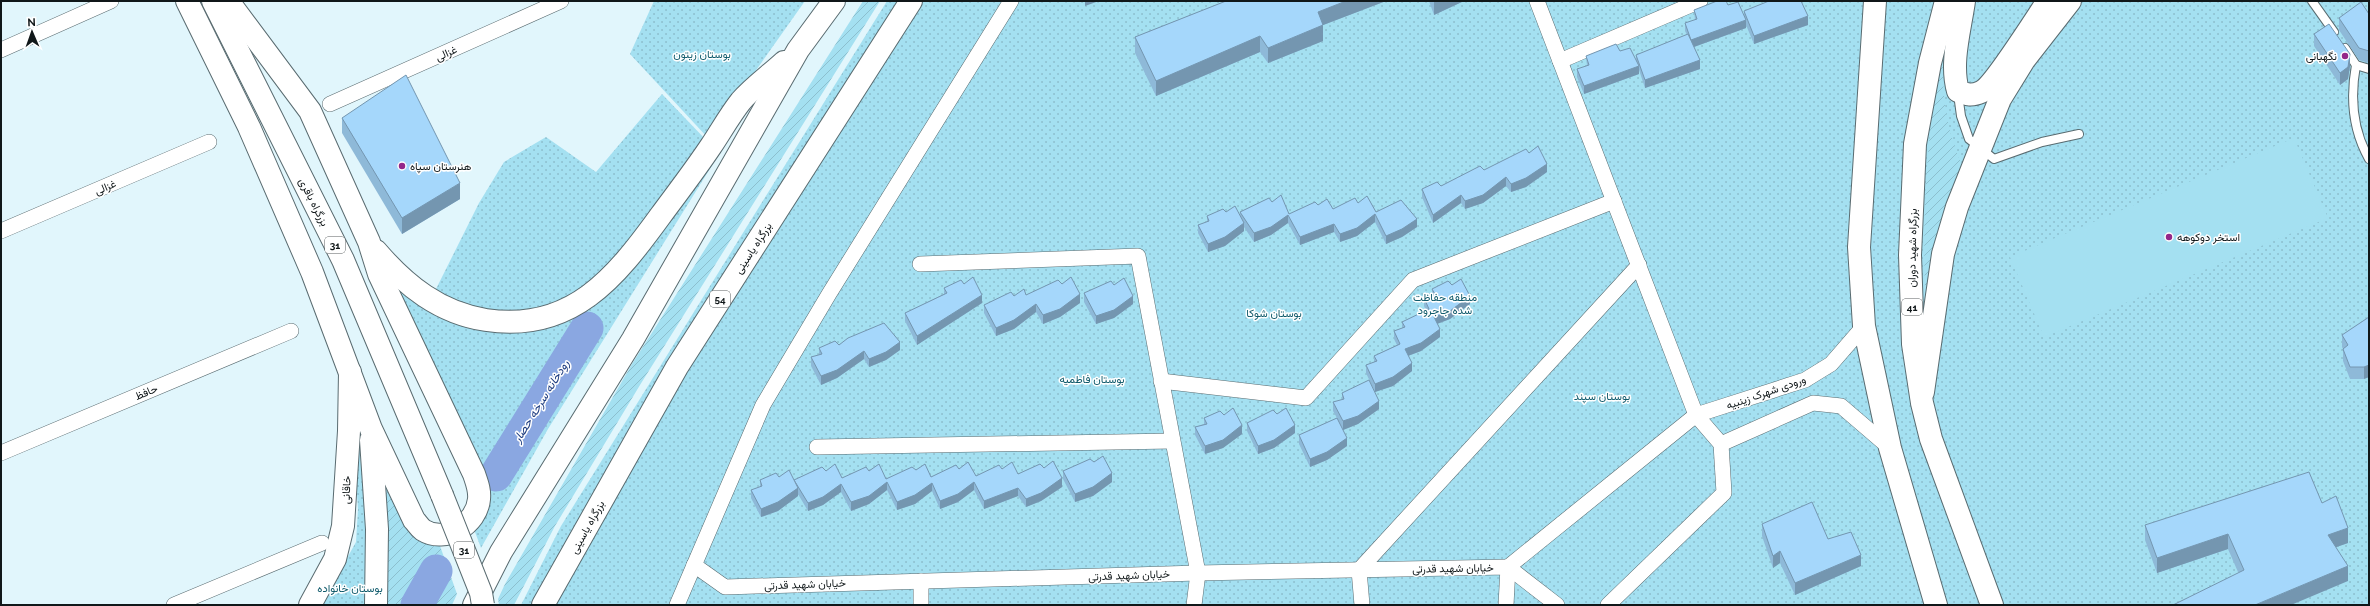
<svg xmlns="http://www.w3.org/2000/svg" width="2370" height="606" font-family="Raleway,Vazirmatn,sans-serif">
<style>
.grass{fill:url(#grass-dots)}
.garden{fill:url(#garden-furrows)}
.pitch{fill:#a4e0f1}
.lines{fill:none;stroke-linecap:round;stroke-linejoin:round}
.river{stroke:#8aa7e1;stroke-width:33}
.service-casing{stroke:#596b70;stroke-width:10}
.minor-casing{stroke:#596b70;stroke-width:16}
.secondary-casing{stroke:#596b70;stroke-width:24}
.trunk-casing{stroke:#596b70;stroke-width:24}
.service{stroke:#fff;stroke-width:8}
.minor{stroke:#fff;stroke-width:15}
.secondary{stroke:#fff;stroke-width:22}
.trunk{stroke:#fff;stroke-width:22}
.trunk-bridge-casing{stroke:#596b70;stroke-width:24;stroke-linecap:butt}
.trunk-bridge{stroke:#fff;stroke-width:22}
.wall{fill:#8eb9d8}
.shaded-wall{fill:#7496b0}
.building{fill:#a5d7fb;stroke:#7496b0}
.poi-dot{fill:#942789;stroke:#fff;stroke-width:1.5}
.labels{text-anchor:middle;stroke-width:3;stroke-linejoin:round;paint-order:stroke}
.shield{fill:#fff;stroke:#585d5e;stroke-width:1}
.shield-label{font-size:10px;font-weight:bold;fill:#101719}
.street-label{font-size:11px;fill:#101719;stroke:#fff}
.park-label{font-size:11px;fill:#0f5a6b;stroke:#fff}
.poi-label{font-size:11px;fill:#101719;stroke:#fff;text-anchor:start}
.water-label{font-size:12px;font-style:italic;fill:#1c3b7f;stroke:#fff}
</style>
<defs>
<pattern id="grass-dots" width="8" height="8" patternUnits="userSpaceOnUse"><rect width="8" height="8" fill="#a4e0f1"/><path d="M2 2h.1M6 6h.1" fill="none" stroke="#8cbfce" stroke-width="1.8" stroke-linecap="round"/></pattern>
<pattern id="garden-furrows" width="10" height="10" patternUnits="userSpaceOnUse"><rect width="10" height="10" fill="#a4e0f1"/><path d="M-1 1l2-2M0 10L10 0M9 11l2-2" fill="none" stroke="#8cbfce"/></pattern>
</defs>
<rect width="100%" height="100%" fill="#e1f6fc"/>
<g class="grass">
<path d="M654,1H805L708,138L630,54Z"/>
<path d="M887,1H2369V605H521L561,526Z"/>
<path d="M662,94L707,141L631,248L565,304L496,317L433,295L479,203L504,162L546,137L596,172Z"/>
<path d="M749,106L548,429L481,548L472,524L480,514L385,272L439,315L571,314Z"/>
<path d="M353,434H358L367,526V605H321L356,542L358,509Z"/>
</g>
<g class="garden">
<path d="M863,1H880L640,385L555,526L514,605H499L498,599L505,584L632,364Z"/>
<path d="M1943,54C1942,92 1945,127 1961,163L1942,219L1926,317C1922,230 1924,139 1943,54Z"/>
<path d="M379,460L439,543L457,594L452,605H385Z"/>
</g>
<path class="pitch" d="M2294,138L2328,218L2044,337L2010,257Z"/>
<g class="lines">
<g class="river">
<path d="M496,475L587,328"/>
<path d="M417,605L436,571"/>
</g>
<g class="service-casing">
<g id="service">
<path d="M2312,1L2334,32"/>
<path d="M2345,48L2356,65L2369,69"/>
<path d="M2356,65C2350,98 2352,129 2369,159"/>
<path d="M1958,94L1961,116L1969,139L1994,159L2042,142L2079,134"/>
</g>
</g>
<g class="minor-casing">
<g id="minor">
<path d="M1537,1L1696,415L1721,444L1724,493L1608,605"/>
<path d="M1,50L111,1"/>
<path d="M1560,61L1700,1"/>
<path d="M330,104L561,1"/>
<path d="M1,231L209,142"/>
<path d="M920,264L1138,256L1198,573L1194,605"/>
<path d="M1161,381L1306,398L1413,280L1614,201"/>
<path d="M1721,444L1813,403L1841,406L1890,448"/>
<path d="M817,447L1172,441"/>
<path d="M1,453L291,331"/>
<path d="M694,565L725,587L1198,573L1508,567L1557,605"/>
<path d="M921,581V605"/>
<path d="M174,605L322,543"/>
<path d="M677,605L763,405L829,294L1011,1"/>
<path d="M1362,605L1359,570L1639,265"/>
<path d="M1506,605L1508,567L1696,415L1805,380L1831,364L1864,326"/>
</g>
</g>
<g class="secondary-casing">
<g id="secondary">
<path d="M1964,1C1960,30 1950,63 1958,91C1967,95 1972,96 1981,92C1994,86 2037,17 2048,1"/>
<path d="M1923,392L1943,254L1957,207L2000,99L2024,60L2070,1"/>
<path d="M310,605L335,559L343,526L349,431L350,372"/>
</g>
</g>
<g class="trunk-casing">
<g id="trunk">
<path d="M187,1L249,127L312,272L371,429L414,520C417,523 419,527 423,530C445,544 477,524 479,499C480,490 477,483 474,474L379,274L369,242L310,111L228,1"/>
<path d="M213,1L343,260L442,495"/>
<path d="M1875,1L1859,247L1864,326L1890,448L1936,605"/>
<path d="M1946,1L1930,63L1915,144L1910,255L1913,344L1922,403L1931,439L1992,605"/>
<path d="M376,251C406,286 440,313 486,320C572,333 616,277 661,215C678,192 695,170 711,146C721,131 730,115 741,101C753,87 770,75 784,62"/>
<path d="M371,440L377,529L376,605"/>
<path d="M474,605L501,552L633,339L798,50L834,1"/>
<path d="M543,605L677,367L911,1"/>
</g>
</g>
<use href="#service" class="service"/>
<use href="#minor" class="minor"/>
<use href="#secondary" class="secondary"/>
<use href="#trunk" class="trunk"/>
<g class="trunk-bridge-casing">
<path id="trunk-bridge" d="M442,495L481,593L483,605"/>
</g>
<use href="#trunk-bridge" class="trunk-bridge"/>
</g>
<g class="wall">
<path d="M1226,1H1386L1323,25V41L1268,63L1260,52L1156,96L1135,53V37Z"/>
<path d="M1429,1H1464L1434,15Z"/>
<path d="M1728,5L1744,16V11L1808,25L1754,44L1746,25V28L1694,47L1700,69L1645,88L1639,70V74L1584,94L1577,77V69L1587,66L1586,56L1636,60V55L1687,35L1685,31V23L1695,20L1694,10Z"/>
<path d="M2369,14V63L2359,60L2339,30V18Z"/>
<path d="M2314,34L2350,66L2348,79L2340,85L2314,46Z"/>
<path d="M342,118L460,199L402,234L342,133Z"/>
<path d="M1547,172L1526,187L1511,192L1506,186L1483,203L1465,209L1461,203L1433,223L1422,197V189L1441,186Z"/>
<path d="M1272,202L1289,214L1318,205L1333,209L1358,203L1376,212L1417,227L1402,237L1386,244L1375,222L1357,236L1340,242L1334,232L1300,245L1288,223L1271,235L1254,242L1244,227V231L1225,246L1208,252L1198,233V225L1207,222V216L1226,212L1240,214V212Z"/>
<path d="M944,288L982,303L917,345L905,321V313L944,294Z"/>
<path d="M1432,289L1470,304L1450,319L1437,324L1440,337L1421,351L1408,356L1412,371L1393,386L1375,392L1366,373V365L1374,362V356L1397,345L1394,339V331L1402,328V322L1426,311L1424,306V298L1432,295Z"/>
<path d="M1084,293L1133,304L1114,318L1096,324L1084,302Z"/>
<path d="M1026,295L1080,303L1060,317L1043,324L1036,312L1014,329L996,336L984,313V305L1014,296Z"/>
<path d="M2369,318V377L2364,379H2350L2343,361V349L2342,347V335Z"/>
<path d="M839,345L900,350L886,360L869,367L864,359L837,378L821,385L811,366V357L819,355V348Z"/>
<path d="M1342,393L1379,409L1358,424L1343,430L1347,446L1327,460L1310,467L1299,444V435L1337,418L1333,411V402L1342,400Z"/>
<path d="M1277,414L1295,433L1274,448L1258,454L1247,431V423Z"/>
<path d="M1204,418L1242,434L1223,448L1205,454L1195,435V427L1204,424Z"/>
<path d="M959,469L976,476L1002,469L1018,474L1062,487L1041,501L1026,507L1018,496L984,509L974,490L958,502L940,509L932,491L915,504L897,510L887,490L869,504L851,511L841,492L823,505L808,511L798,494V496L778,511L761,517L751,498V490L760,487V480L779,477L794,481L826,471L842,478L869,471L886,479L916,470L931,477Z"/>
<path d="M1063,471L1112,482L1093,496L1075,502L1063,479Z"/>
<path d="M2322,503L2348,543L2336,547L2348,581L2238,572L2228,549L2157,573L2145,540V525Z"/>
<path d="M1762,524L1828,539L1861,566L1795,595L1780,563L1773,568L1762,536Z"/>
</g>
<g class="shaded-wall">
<path d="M1085,1H1099L1085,6Z"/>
<path d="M1346,1H1386L1318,27V12Z"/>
<path d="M1434,1H1464L1434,15Z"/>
<path d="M1808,16V25L1754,44V36Z"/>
<path d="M1746,20V28L1691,48V40Z"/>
<path d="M1323,25V41L1268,63V48Z"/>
<path d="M1260,36V52L1156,96V81Z"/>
<path d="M2350,54V66L2348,79L2340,85V73Z"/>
<path d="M1700,60V69L1645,88V80Z"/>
<path d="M1639,66V74L1584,94V86Z"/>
<path d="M1547,164V172L1526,187L1511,192V184Z"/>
<path d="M1506,177V186L1483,203L1465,209V201Z"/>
<path d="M460,183V199L402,234V218Z"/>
<path d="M1461,195V203L1433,223V215Z"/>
<path d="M1375,214V222L1357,236L1340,242V234Z"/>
<path d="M1288,215V223L1271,235L1254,242V233Z"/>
<path d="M1417,219V227L1402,237L1386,244V236Z"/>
<path d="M1244,223V231L1225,246L1208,252V244Z"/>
<path d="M1334,224V232L1300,245V237Z"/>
<path d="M1080,294V303L1060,317L1043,324V315Z"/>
<path d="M982,295V303L917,345V336Z"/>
<path d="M1133,296V304L1114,318L1096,324V316Z"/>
<path d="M1470,296V304L1450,319L1434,325V317Z"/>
<path d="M1036,304V312L1014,329L996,336V328Z"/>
<path d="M1440,329V337L1421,351L1405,357V349Z"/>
<path d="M900,342V350L886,360L869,367V359Z"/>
<path d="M864,351V359L837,378L821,385V376Z"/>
<path d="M1412,363V371L1393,386L1375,392V384Z"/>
<path d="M2369,365V377L2364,379V367Z"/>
<path d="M1379,401V409L1358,424L1343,430V421Z"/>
<path d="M1242,425V434L1223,448L1205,454V446Z"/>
<path d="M1295,425V433L1274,448L1258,454V446Z"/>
<path d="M1347,438V446L1327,460L1310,467V459Z"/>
<path d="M1112,473V482L1093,496L1075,502V494Z"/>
<path d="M1062,478V487L1041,501L1026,507V499Z"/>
<path d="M887,482V490L869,504L851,511V502Z"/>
<path d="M974,482V490L958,502L940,509V501Z"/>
<path d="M932,483V491L915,504L897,510V502Z"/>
<path d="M841,484V492L823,505L808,511V503Z"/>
<path d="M798,488V496L778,511L761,517V509Z"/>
<path d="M1018,488V496L984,509V501Z"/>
<path d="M2348,528V543L2328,550V535Z"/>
<path d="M2228,534V549L2157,573V558Z"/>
<path d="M1780,551V563L1773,568V556Z"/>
<path d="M1861,555V566L1795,595V583Z"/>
<path d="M2348,566V581L2291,605H2255Z"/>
</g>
<g class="building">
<path d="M1226,1H1346L1318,12L1323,25L1268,48L1260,36L1156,81L1135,37Z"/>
<path d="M1717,1H1726L1728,5L1738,2L1746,20L1691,40L1685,23L1697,19L1694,10Z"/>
<path d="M1769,1H1801L1808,16L1754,36L1744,11Z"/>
<path d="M2361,2L2369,14V51L2359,48L2339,18Z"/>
<path d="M2329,24L2350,54L2348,67L2340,73L2314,34Z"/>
<path d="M1688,34L1700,60L1645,80L1636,55Z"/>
<path d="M1616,44L1620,51L1630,48L1639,66L1584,86L1577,69L1589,65L1586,56Z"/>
<path d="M406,75L460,183L402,218L342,118Z"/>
<path d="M1538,146L1547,164L1526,178L1511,184L1506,177L1483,195L1465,201L1461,195L1433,215L1422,189L1437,182L1441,186L1480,166L1484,170L1526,149L1529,153Z"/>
<path d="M1281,195L1289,214L1315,202L1318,205L1327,199L1333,209L1355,198L1358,203L1367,196L1376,212L1401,200L1417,219L1402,229L1386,236L1375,214L1357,228L1340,234L1334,224L1300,237L1288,215L1271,227L1254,233L1240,212L1269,198L1272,202Z"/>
<path d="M1235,206L1244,223L1225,237L1208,244L1198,225L1209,221L1207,216L1223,209L1226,212Z"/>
<path d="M973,277L982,295L917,336L905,313L947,293L944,288L961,280L964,284Z"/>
<path d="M1071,277L1080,294L1060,309L1043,315L1036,304L1014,320L996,328L984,305L1011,292L1014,296L1024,289L1026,295L1058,280L1062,284Z"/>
<path d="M1124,278L1133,296L1114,310L1096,316L1084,293L1111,281L1114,285Z"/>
<path d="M1461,279L1470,296L1450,311L1434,317L1440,329L1421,343L1405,349L1412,363L1393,377L1375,384L1366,365L1377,361L1374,356L1400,344L1394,331L1405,327L1402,322L1429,309L1424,298L1435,294L1432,289L1448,281L1452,285Z"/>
<path d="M2369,317V365L2364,367H2350L2343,349L2348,345L2342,335Z"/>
<path d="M884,323L900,342L886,352L869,359L864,351L837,370L821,376L811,357L822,354L819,348L835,341L839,345L848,338Z"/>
<path d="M1369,380L1379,401L1358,416L1343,421L1333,402L1344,399L1342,393Z"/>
<path d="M1233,408L1242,425L1223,440L1205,446L1195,427L1207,424L1204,418L1220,411L1224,415Z"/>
<path d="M1286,408L1295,425L1274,440L1258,446L1247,423L1273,410L1277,414Z"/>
<path d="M1337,418L1347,438L1327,452L1310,459L1299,435Z"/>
<path d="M1103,456L1112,473L1093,487L1075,494L1063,471L1090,459L1094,462Z"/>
<path d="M1053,461L1062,478L1041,493L1026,499L1018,488L984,501L974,482L958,494L940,501L932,483L915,495L897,502L887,482L869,496L851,502L841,484L823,497L808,503L794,480L822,467L826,471L835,464L842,478L866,467L869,471L879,464L886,479L912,467L916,470L925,464L931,477L956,465L959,469L968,462L976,476L999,465L1002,469L1012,462L1018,474L1040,464L1044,468Z"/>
<path d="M789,470L798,488L778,502L761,509L751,490L762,486L760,480L776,473L779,477Z"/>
<path d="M2309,472L2322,503L2336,496L2348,528L2328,535L2348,566L2255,605H2173L2244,570L2228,534L2157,558L2145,525Z"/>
<path d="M1812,502L1828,539L1851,532L1861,555L1795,583L1780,551L1773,556L1762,524Z"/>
</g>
<g class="poi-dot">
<circle cx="2345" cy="56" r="4"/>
<circle cx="402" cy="166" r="4"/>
<circle cx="2169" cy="237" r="4"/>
</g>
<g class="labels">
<g class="shield">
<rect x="325" y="237" width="20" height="16" rx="3"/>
<rect x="710" y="291" width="20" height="16" rx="3"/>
<rect x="1902" y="299" width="20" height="16" rx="3"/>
<rect x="454" y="542" width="20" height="16" rx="3"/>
</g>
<g class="shield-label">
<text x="335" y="249">31</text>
<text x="720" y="303">54</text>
<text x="1912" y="311">41</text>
<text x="464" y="554">31</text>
</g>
<g class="street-label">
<text transform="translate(446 53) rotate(-24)" y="4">غزالی</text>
<text transform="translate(105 187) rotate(-23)" y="4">غزالی</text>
<text transform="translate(314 202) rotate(63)" y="4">بزرگراه باقری</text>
<text transform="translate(753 248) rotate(-57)" y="4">بزرگراه یاسینی</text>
<text transform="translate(1912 248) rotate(-89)" y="4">بزرگراه شهید دوران</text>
<text transform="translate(146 392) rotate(-23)" y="4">حافظ</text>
<text transform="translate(1766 392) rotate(-19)" y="4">ورودی شهرک زینبیه</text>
<text transform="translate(346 490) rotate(-88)" y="4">خاقانی</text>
<text transform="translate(587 527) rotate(-61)" y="4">بزرگراه یاسینی</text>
<text transform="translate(1453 568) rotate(-1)" y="4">خیابان شهید قدرتی</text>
<text transform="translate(1129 575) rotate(-2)" y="4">خیابان شهید قدرتی</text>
<text transform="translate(805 584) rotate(-2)" y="4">خیابان شهید قدرتی</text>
</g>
<g class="park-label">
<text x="702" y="58">بوستان زیتون</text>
<text x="1445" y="301">منطقه حفاظت<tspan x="1445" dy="13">شده جاجرود</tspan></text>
<text x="1274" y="317">بوستان شوکا</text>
<text x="1092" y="383">بوستان فاطمیه</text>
<text x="1602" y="400">بوستان سپند</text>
<text x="350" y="592">بوستان خانواده</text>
</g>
<g class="poi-label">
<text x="2337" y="60" text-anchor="end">نگهبانی</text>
<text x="410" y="170">هنرستان سپاه</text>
<text x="2177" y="241">استخر دوکوهه</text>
</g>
<g class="water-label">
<text transform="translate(541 401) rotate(-58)" y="4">رودخانه سرخه حصار</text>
</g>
</g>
<rect width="2370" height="606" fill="none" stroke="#101719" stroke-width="4"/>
<g transform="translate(32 32) rotate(358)" stroke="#ffffff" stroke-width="3" paint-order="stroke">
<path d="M0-3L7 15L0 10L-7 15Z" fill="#101719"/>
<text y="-6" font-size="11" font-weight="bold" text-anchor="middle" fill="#101719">N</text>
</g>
</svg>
